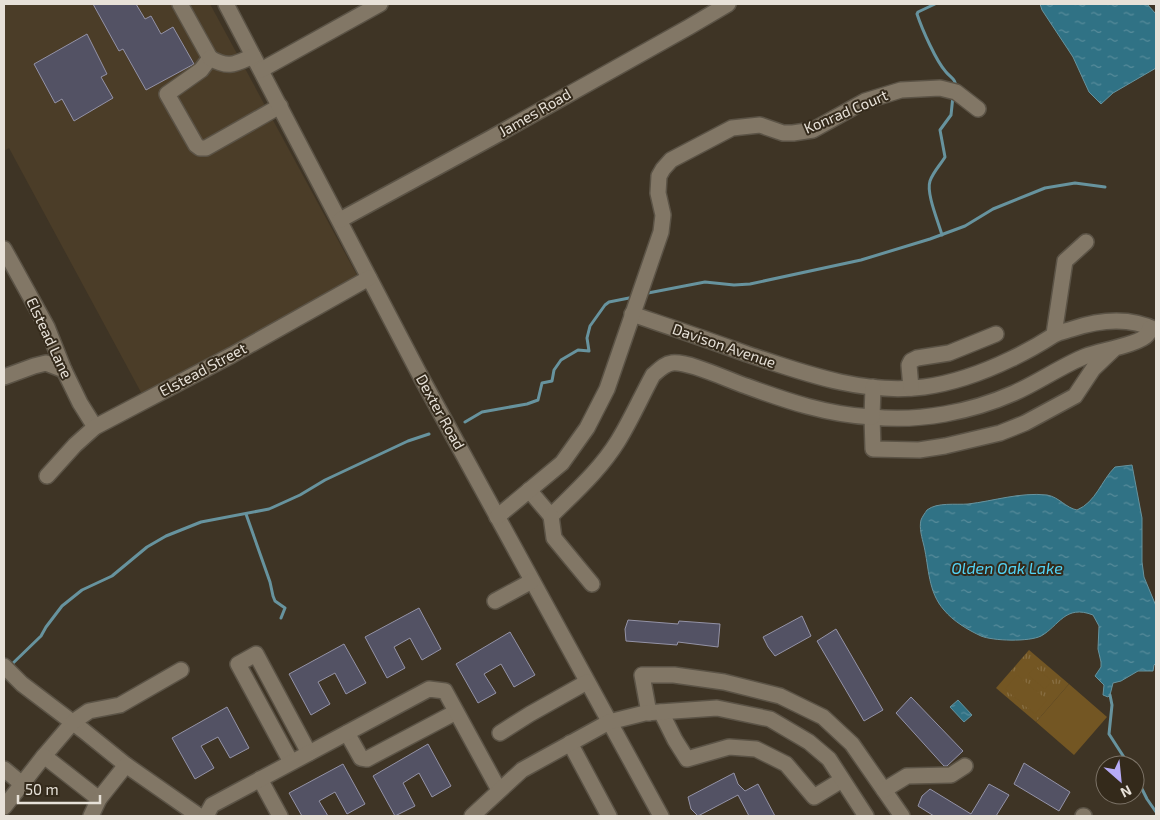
<svg xmlns="http://www.w3.org/2000/svg" width="1160" height="820" font-family="'Exo 2',sans-serif">
<style>
.built{fill:#4b3d28}
.grass{fill:url(#grass-tufts)}
.pitch{fill:#735623}
.water{fill:url(#water-ripples);stroke:#67939e}
.lines{fill:none;stroke-linecap:round;stroke-linejoin:round}
.stream{stroke:#67939e;stroke-width:3}
.building{fill:#535264;stroke:#9493a7}
.minor-casing{stroke:#5b5346;stroke-width:18}
.minor{stroke:#827766;stroke-width:15}
.labels{text-anchor:middle;stroke-width:4;stroke-linejoin:round;paint-order:stroke}
.street-label{font-size:15px;fill:#e7e1d8;stroke:#342a1b}
.water-label{font-size:16px;font-style:italic;fill:#53d3f5;stroke:#342a1b}
</style>
<defs>
<pattern id="grass-tufts" width="24" height="20" patternUnits="userSpaceOnUse" patternTransform="scale(1.25)"><rect width="24" height="20" fill="#735623"/><path d="M3 7l-1-3M5 7V3M7 7l1-3M15 17l-1-3M17 17v-4M19 17l1-3" fill="none" stroke="#876e42"/></pattern>
<pattern id="water-ripples" width="26" height="14" patternUnits="userSpaceOnUse" patternTransform="scale(1.25)"><rect width="26" height="14" fill="#307285"/><path d="M2 4q2-2 4 0t4 0M15 11q2-2 4 0t4 0" fill="none" stroke="#588c9b"/></pattern>
</defs>
<rect width="100%" height="100%" fill="#3e3425"/>
<path class="built" d="M4,4H210L358,277L143,396L9,148L4,151Z"/>
<path class="grass" d="M1029,650L1069,684L1036,722L996,688Z"/>
<g class="pitch">
<path d="M1035,667L1052,681L1045,689L1028,675Z"/>
<path d="M1017,675L1047,700L1035,714L1005,689Z"/>
<path d="M1069,684L1107,717L1074,755L1036,722Z"/>
</g>
<g class="water">
<path d="M1040,4H1147L1156,14V68L1113,93L1101,104L1089,92L1073,57L1042,10Z"/>
<path d="M1132,465L1142,518V562L1144,577L1156,606V663L1154,665L1153,671H1138L1121,681L1113,683L1110,695L1108,697L1103,695L1104,685L1095,676L1101,667V662L1098,649L1099,626L1093,615C1065,604 1059,626 1041,636C1029,642 993,641 981,636C968,630 953,621 944,610C928,592 929,568 924,546C922,538 919,528 921,520C922,517 925,513 927,510C937,502 956,505 968,504C994,501 1020,492 1047,495C1059,497 1066,508 1077,510C1096,502 1101,481 1115,467Z"/>
<path d="M958,700L972,715L964,722L950,707Z"/>
</g>
<g class="lines">
<g class="stream">
<path d="M935,4L918,12L917,14C922,29 936,61 946,72C951,78 956,79 956,88"/>
<path d="M942,235C938,221 926,193 930,181C933,172 941,164 945,157L940,130L951,115L953,96"/>
<path d="M648,293L705,282L734,285L750,284L861,260L930,239L965,226L993,209L1045,188L1075,183L1105,187"/>
<path d="M465,422L482,412L527,404L538,400L542,383L552,381L554,370L561,360L578,350L589,351L587,338L590,326L605,305L609,302L629,298"/>
<path d="M246,514L270,582L273,596L275,601L285,608L281,618"/>
<path d="M10,666L41,636L46,627L62,606L82,590L112,576L147,547L166,536L201,522L269,509L300,495L325,480L408,441L429,434"/>
<path d="M1110,695L1112,705L1109,734L1129,765"/>
<path d="M1135,775L1147,799L1156,812"/>
</g>
</g>
<g class="building">
<path d="M93,4H136L145,19L151,16L161,34L173,27L194,64L146,90L123,49L119,51Z"/>
<path d="M87,34L107,74L101,77L113,98L74,121L62,99L55,103L34,64Z"/>
<path d="M419,608L441,649L422,660L410,638L394,647L405,668L387,678L365,637Z"/>
<path d="M802,616L811,636L775,656L768,647L763,637Z"/>
<path d="M628,620L678,624L679,621L720,624L718,647L678,642L677,645L626,641L625,629Z"/>
<path d="M836,629L883,710L864,721L817,641Z"/>
<path d="M510,632L535,675L514,687L501,664L484,674L496,693L478,703L456,664Z"/>
<path d="M344,644L366,683L346,694L335,673L318,682L330,704L311,715L289,674Z"/>
<path d="M911,697L963,751L947,766H944L896,713Z"/>
<path d="M227,707L249,748L230,758L218,737L201,746L214,768L195,779L172,738Z"/>
<path d="M428,744L451,786L432,797L419,773L403,783L415,806L395,816L373,776Z"/>
<path d="M1024,763L1070,792L1059,811L1014,784Z"/>
<path d="M343,764L365,804L347,814L335,792L319,801L328,816H302L289,793Z"/>
<path d="M734,773L738,784L745,791L758,784L775,816H749L738,795L698,816L691,809L688,797Z"/>
<path d="M989,784L1009,795L996,816H934L918,806L922,796L930,789L971,814Z"/>
</g>
<g class="lines">
<g class="minor-casing">
<g id="minor">
<path d="M180,4L210,58L201,70L167,94L196,145L200,148H206L280,106"/>
<path d="M226,4L422,379L661,816"/>
<path d="M210,58C229,69 235,64 253,56"/>
<path d="M261,70L380,4"/>
<path d="M340,220L491,138L689,27L728,4"/>
<path d="M4,249L47,327L64,370L80,403L95,427"/>
<path d="M632,314C670,327 709,340 747,354C804,373 863,395 924,387C954,383 984,372 1011,359C1026,352 1040,344 1054,335C1059,332 1066,331 1072,329C1099,320 1130,317 1156,330"/>
<path d="M1054,334L1065,261L1086,242"/>
<path d="M1115,348L1093,369L1075,396L1025,423L1000,433L945,446L919,450L873,449L872,417C920,422 971,412 1014,393C1039,382 1061,366 1086,356C1099,351 1140,344 1147,335C1149,333 1149,330 1150,328"/>
<path d="M4,377L34,366L46,363L64,370"/>
<path d="M911,388L909,365L911,361L917,358L949,353L996,334"/>
<path d="M47,476L75,445L95,427L232,355L369,278"/>
<path d="M529,490L551,516C575,492 600,470 618,441C631,420 641,397 653,375C659,370 664,364 672,363C689,361 728,380 746,386C787,401 828,415 872,417L873,387"/>
<path d="M551,516L554,538L592,584"/>
<path d="M497,517L562,463L587,428L607,389L661,232L663,215L658,193L659,176L663,169L671,160L732,128L760,125L783,133H793L813,130L865,101L901,90L940,88L956,92L978,109"/>
<path d="M495,601L532,581"/>
<path d="M4,666L22,684L84,731L126,765L199,816"/>
<path d="M661,712L675,740L687,759L729,747L756,749L786,764L814,797L842,780"/>
<path d="M649,713L642,675H674L724,682L780,696L823,717L852,744L902,816"/>
<path d="M347,733L361,758L367,759L456,712"/>
<path d="M500,733L530,714L587,682"/>
<path d="M570,743L609,816"/>
<path d="M291,762L238,664L256,654L309,753"/>
<path d="M126,765L99,799L44,756L73,722L89,711L120,705L181,670"/>
<path d="M4,769L22,784"/>
<path d="M260,779L280,816"/>
<path d="M884,790L907,776L951,775L965,766"/>
<path d="M4,807L44,756"/>
<path d="M91,816L99,799"/>
<path d="M206,816L212,805L429,689L445,691L499,790"/>
<path d="M472,816L522,770L609,722L645,713L717,708L770,719L809,742L829,759L866,816"/>
<path d="M1083,816H1084"/>
</g>
</g>
<use href="#minor" class="minor"/>
</g>
<g class="labels">
<g class="street-label">
<text transform="translate(846 112) rotate(-23)" y="5">Konrad Court</text>
<text transform="translate(535 113) rotate(-30)" y="5">James Road</text>
<text transform="translate(49 338) rotate(65)" y="5">Elstead Lane</text>
<text transform="translate(724 346) rotate(19)" y="5">Davison Avenue</text>
<text transform="translate(203 370) rotate(-28)" y="5">Elstead Street</text>
<text transform="translate(440 412) rotate(61)" y="5">Dexter Road</text>
</g>
<g class="water-label">
<text x="1007" y="574">Olden Oak Lake</text>
</g>
</g>
<rect width="1160" height="820" fill="none" stroke="#e7e1d8" stroke-width="10"/>
<g transform="translate(1120 780) rotate(153)"><circle r="24" fill="#342a1b" stroke="#7c7367"/>
<path d="M0-4L9 19L0 12L-9 19Z" fill="#b7abf7"/>
<text y="-8" font-size="14" font-weight="bold" text-anchor="middle" fill="#e7e1d8">N</text>
</g>
<path d="M18 795v8h82v-8" fill="none" stroke="#e7e1d8" stroke-width="2.5"/>
<text x="25" y="795" font-size="15" fill="#e7e1d8" stroke="#342a1b" stroke-width="4" paint-order="stroke">50 m</text>
</svg>
